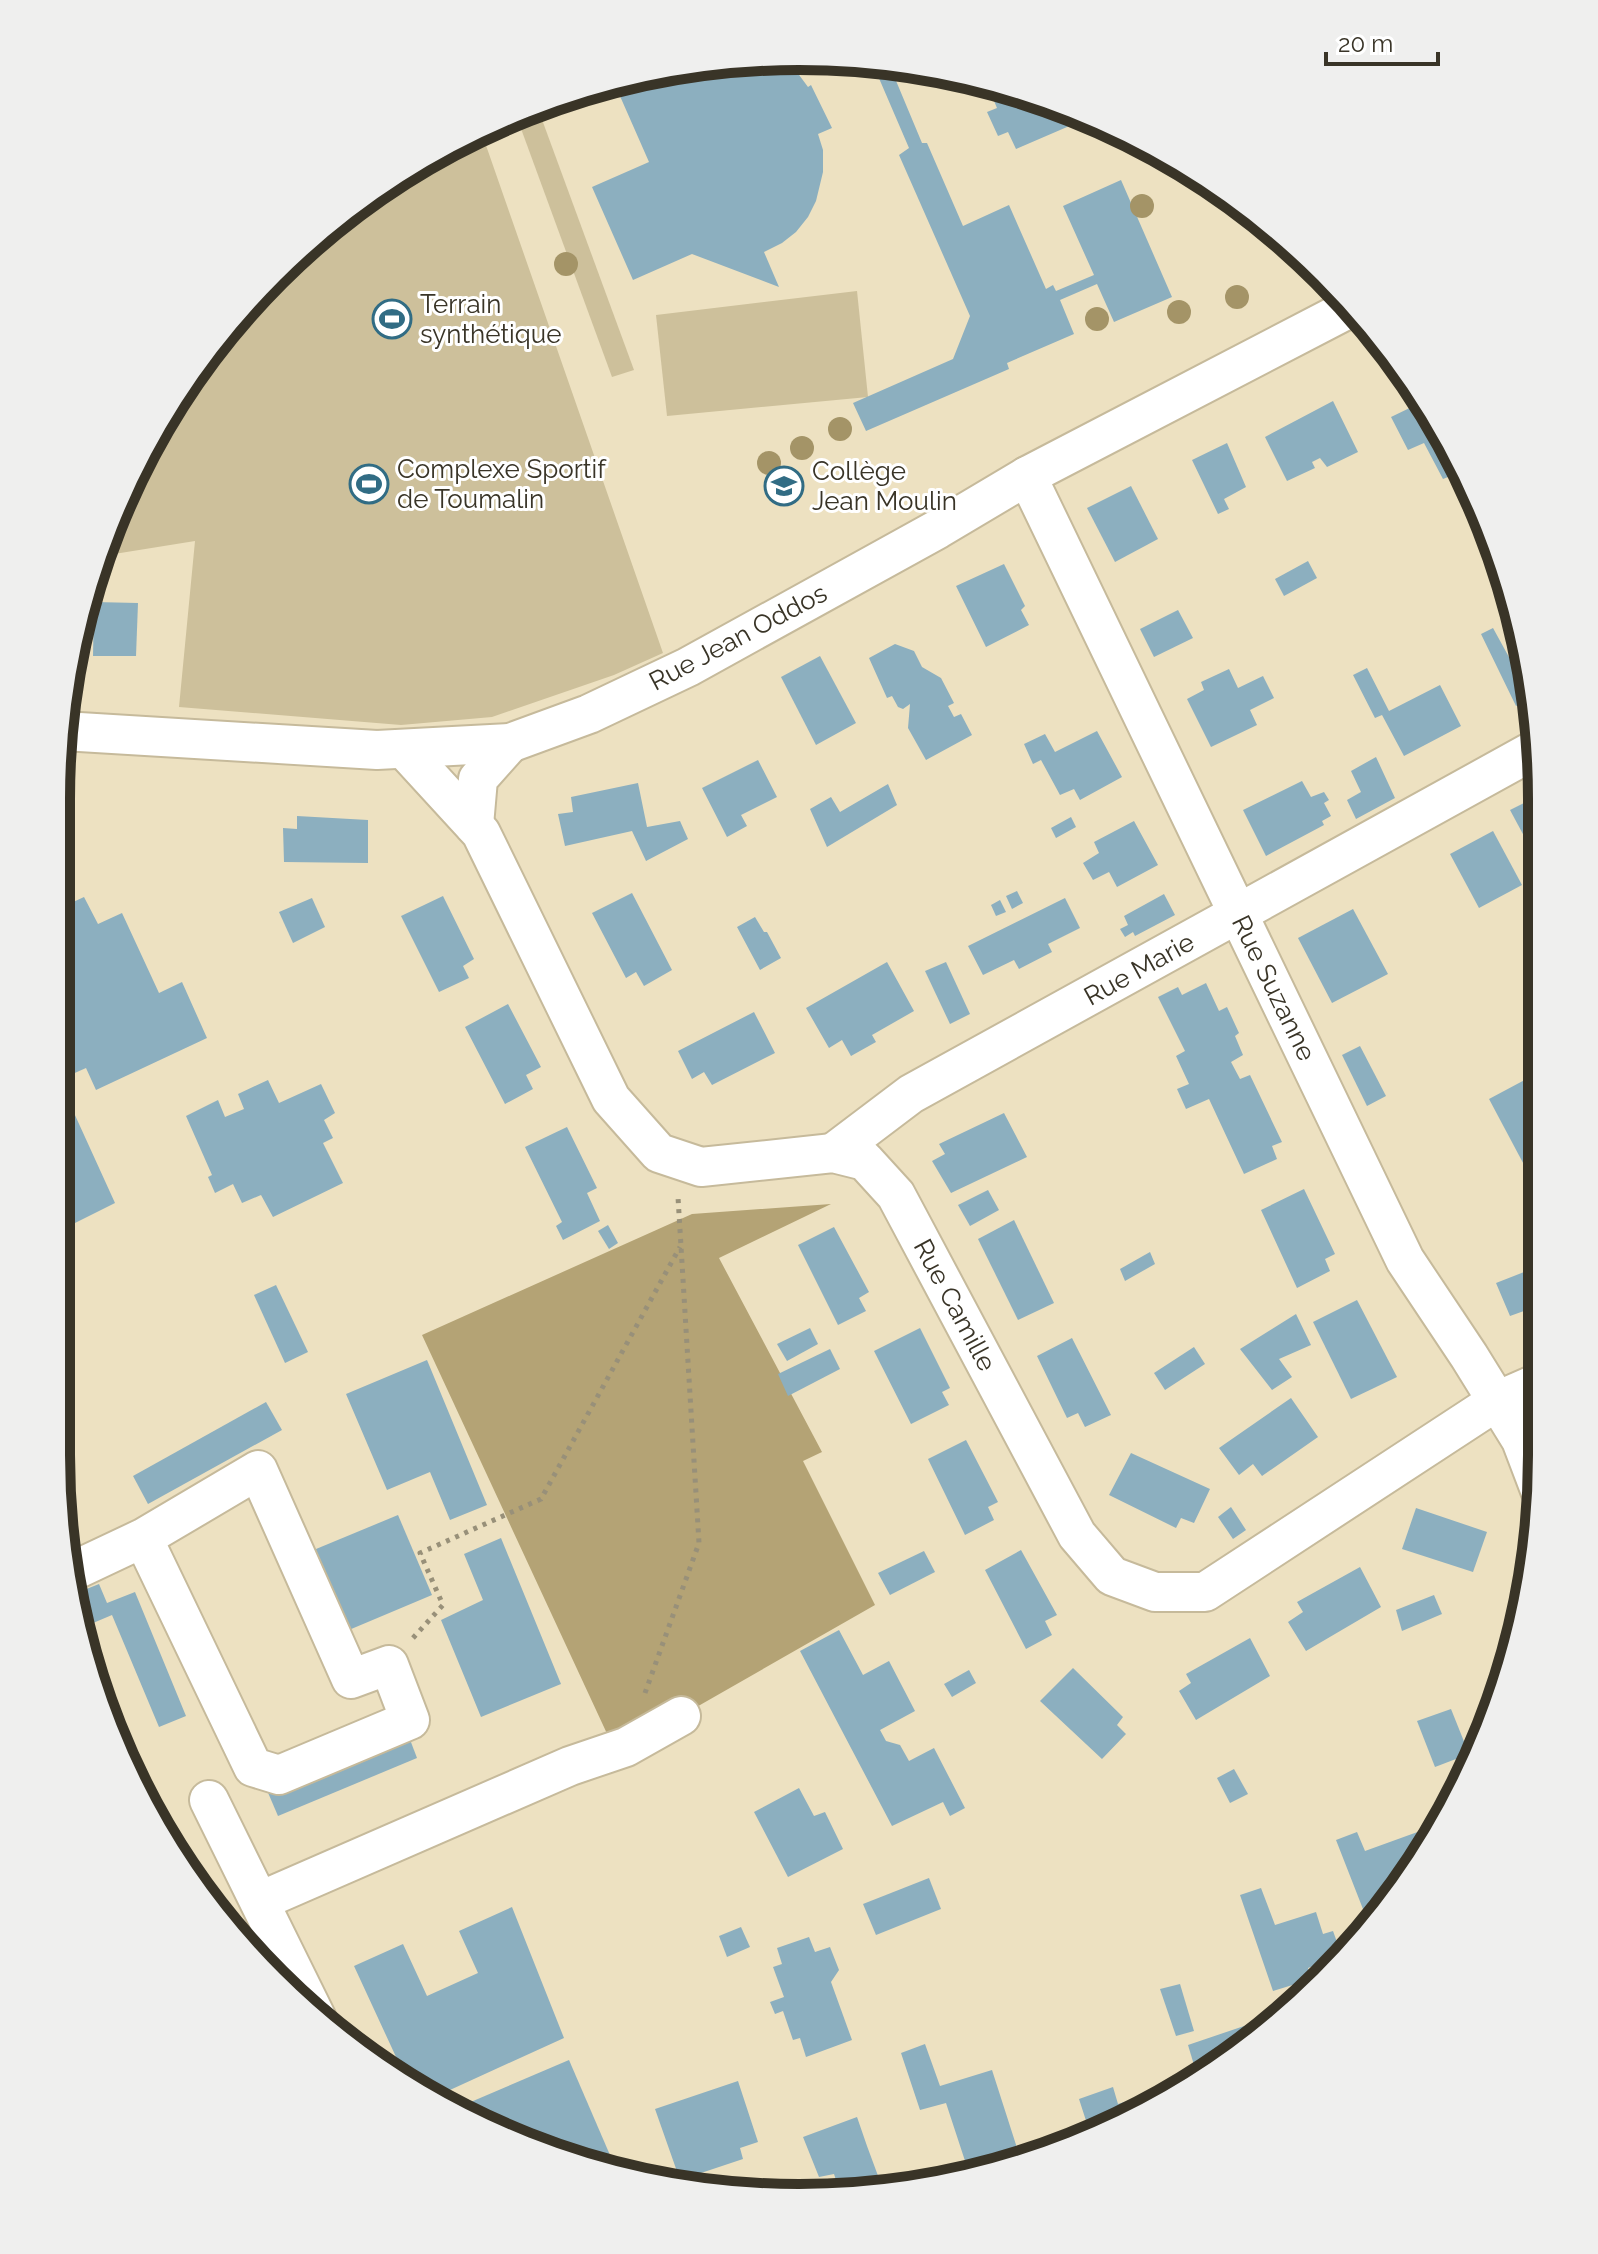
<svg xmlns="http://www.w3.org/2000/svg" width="1598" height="2254" font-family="Raleway,sans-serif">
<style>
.green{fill:#cdc09b}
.forest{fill:#b4a375}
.building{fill:#8cafbf}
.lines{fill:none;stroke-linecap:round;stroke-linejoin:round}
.street-casing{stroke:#c6ba9b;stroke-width:42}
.path{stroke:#989079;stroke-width:5;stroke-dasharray:4 6;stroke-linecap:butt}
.street{stroke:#fff;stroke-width:38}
.tree{fill:#a49467}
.labels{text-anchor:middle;stroke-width:6;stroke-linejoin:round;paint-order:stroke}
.poi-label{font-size:26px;fill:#393427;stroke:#fff;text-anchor:start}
.street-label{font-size:26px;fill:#393427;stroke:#fff}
.rim{fill:none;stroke:#393427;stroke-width:10}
</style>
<rect width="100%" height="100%" fill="#ede1c1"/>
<g class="green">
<path d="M537,106L634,370L612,377L516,115Z"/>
<path d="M481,131L663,653L614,675L492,717L401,725L179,707L195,541L108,555L156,427L309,241L427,156Z"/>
<path d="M857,291L868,397L667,416L656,315Z"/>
</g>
<path class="forest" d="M831,1204L719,1258L822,1452L803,1461L875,1605L616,1753L422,1335L692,1214Z"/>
<g class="building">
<path d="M788,60L808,87L811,85L832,128L818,134L823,150V172L816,201L808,217L796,232L782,243L764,252L779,287L692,254L633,280L592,187L649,162L616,87L603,92L600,86L702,62Z"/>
<path d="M872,62L889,64L922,143H927L963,226L1009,205L1046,289L1053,285L1056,291L1094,275L1063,206L1121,180L1172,297L1114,322L1097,284L1060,300L1074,334L1007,363L1009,369L866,431L853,403L953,359L970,316L899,155L909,148Z"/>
<path d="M972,78L991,81L1067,110L1074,124L1016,149L1008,132L998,136L987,112L997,108L989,89L979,94Z"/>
<path d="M1333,401L1358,452L1327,467L1320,458L1312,462L1315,468L1287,481L1265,437Z"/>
<path d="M1420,403L1458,460L1463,471L1443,479L1424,443L1408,450L1391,417Z"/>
<path d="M1227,443L1246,487L1224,499L1229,509L1218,514L1192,460Z"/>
<path d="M1131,486L1158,539L1115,562L1087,508Z"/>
<path d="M1308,561L1317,578L1284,596L1275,579Z"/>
<path d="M1004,564L1025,606L1021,610L1029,625L986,647L956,586Z"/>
<path d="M94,602L138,603L136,656H93Z"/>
<path d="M1178,610L1193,638L1154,657L1140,629Z"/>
<path d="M1493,628L1510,659L1521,654L1534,698L1516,706L1481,634Z"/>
<path d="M895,644L914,651L922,667L941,678L954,703L948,706L954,717L961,714L972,735L926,760L908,728L910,704L903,709L898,707L892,696L887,698L869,658Z"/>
<path d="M820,656L856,723L816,745L781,677Z"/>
<path d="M1367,668L1389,711L1440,685L1461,726L1404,756L1382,715L1375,718L1353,675Z"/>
<path d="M1229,669L1238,688L1263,676L1274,698L1250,710L1257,725L1211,747L1187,699L1204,690L1201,682Z"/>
<path d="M1097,731L1122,777L1080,800L1074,789L1060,795L1041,760L1033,764L1024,744L1045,734L1055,752Z"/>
<path d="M1376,757L1395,798L1356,819L1347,800L1361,792L1351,771Z"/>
<path d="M758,760L777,797L741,815L747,826L727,837L702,788Z"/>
<path d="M1302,781L1311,797L1324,792L1329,800L1324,803L1331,816L1322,821L1324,825L1266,856L1243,810Z"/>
<path d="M638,783L647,827L680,821L688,839L646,861L632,831L565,846L558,814L573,812L571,797Z"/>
<path d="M888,784L897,805L827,847L810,809L831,797L840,812Z"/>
<path d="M1536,797L1537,860L1510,810Z"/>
<path d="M297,816L368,820V863L284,862L283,828L297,829Z"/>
<path d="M1071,817L1076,827L1056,838L1051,828Z"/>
<path d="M1134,821L1158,865L1117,887L1109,872L1093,880L1083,863L1099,853L1094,842Z"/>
<path d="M1493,831L1522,885L1479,908L1450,854Z"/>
<path d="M1017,891L1023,903L1012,909L1006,896Z"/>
<path d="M632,893L672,970L644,986L636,972L626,978L592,913Z"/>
<path d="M1164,894L1175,915L1135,936L1133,932L1125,937L1120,929L1128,925L1124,916Z"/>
<path d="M443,896L474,959L463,966L469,978L439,992L401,916Z"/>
<path d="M84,897L98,924L122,913L159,993L182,982L207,1038L96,1090L86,1068L59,1080L115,1203L59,1231L56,1225V910Z"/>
<path d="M312,898L325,927L293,943L279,912Z"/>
<path d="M1065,898L1080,928L1048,944L1052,952L1019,969L1014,960L983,975L968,946Z"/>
<path d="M1000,900L1006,912L996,916L991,905Z"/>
<path d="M1353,909L1388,974L1332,1003L1298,938Z"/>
<path d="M755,917L764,932H767L781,958L760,970L737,927Z"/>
<path d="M887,962L914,1011L872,1035L876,1042L851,1056L842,1040L829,1048L806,1008Z"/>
<path d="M946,962L970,1014L950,1024L925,971Z"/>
<path d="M1206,983L1219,1011L1227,1007L1239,1033L1235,1036L1243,1055L1231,1062L1240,1079L1250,1075L1282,1142L1272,1146L1277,1159L1244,1174L1209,1099L1186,1109L1177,1089L1189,1084L1176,1056L1185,1051L1158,997L1178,987L1182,995Z"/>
<path d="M508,1004L541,1067L526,1075L533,1089L505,1104L465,1027Z"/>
<path d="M754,1012L775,1053L712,1085L704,1072L692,1079L678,1051Z"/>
<path d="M1360,1046L1386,1096L1367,1106L1342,1055Z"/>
<path d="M1534,1075L1538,1082V1169L1529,1174L1489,1099Z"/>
<path d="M268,1080L279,1103L321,1084L335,1113L324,1120L333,1138L323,1143L343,1183L273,1217L261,1195L242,1203L233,1184L215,1193L208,1177L212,1175L186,1116L218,1100L225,1117L244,1109L238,1094Z"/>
<path d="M1004,1113L1027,1157L951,1193L932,1161L945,1154L939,1144Z"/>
<path d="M567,1127L597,1188L587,1193L600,1221L563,1240L556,1226L562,1222L525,1147Z"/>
<path d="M1304,1189L1335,1254L1325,1259L1330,1271L1297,1288L1261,1210Z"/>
<path d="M988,1190L999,1210L970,1226L958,1205Z"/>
<path d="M1014,1220L1054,1303L1018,1320L978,1239Z"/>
<path d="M608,1225L618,1243L609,1249L598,1231Z"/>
<path d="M834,1227L869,1292L859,1298L866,1311L838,1325L798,1245Z"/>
<path d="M1150,1252L1155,1264L1125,1281L1120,1269Z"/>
<path d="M1539,1266V1327L1535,1329L1527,1310L1510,1316L1496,1283Z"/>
<path d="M276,1285L308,1352L285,1363L254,1295Z"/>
<path d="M1357,1300L1397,1377L1351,1399L1313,1322Z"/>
<path d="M1296,1314L1311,1345L1279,1359L1292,1377L1272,1390L1240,1349Z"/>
<path d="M810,1328L818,1344L787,1361L777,1344Z"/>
<path d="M920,1328L950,1388L942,1392L949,1405L911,1424L874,1351Z"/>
<path d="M1072,1338L1111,1415L1085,1427L1078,1413L1067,1418L1037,1356Z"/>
<path d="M1194,1347L1205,1364L1165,1390L1154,1373Z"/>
<path d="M830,1349L840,1369L788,1396L778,1374Z"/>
<path d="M427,1360L487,1505L450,1520L430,1472L387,1490L346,1394Z"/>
<path d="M1291,1398L1318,1437L1262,1476L1253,1464L1239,1475L1219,1448Z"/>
<path d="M266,1402L282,1430L148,1504L133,1476Z"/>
<path d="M966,1440L998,1502L988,1507L994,1520L965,1535L928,1459Z"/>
<path d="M1131,1453L1210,1489L1194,1523L1181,1518L1176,1528L1109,1495Z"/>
<path d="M1231,1507L1246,1530L1233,1539L1218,1517Z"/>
<path d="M1416,1508L1487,1532L1473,1572L1402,1549Z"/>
<path d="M398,1515L432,1595L337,1635L304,1554Z"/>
<path d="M501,1538L561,1684L481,1717L441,1620L483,1600L464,1554Z"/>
<path d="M1021,1550L1057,1615L1045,1621L1052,1635L1026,1649L985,1570Z"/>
<path d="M924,1551L935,1572L890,1595L878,1573Z"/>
<path d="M1360,1567L1381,1607L1306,1651L1288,1622L1303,1612L1297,1602Z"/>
<path d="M99,1584L107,1603L135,1592L186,1716L159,1727L112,1615L86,1626L74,1594Z"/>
<path d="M1434,1595L1442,1614L1402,1631L1396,1610Z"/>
<path d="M839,1630L863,1675L889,1661L915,1711L880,1730L886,1741L900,1745L909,1761L934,1748L965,1808L950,1816L943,1802L892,1826L800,1651Z"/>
<path d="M1250,1638L1270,1676L1196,1720L1179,1691L1191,1683L1186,1674Z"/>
<path d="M1073,1668L1123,1717L1117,1725L1126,1734L1102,1759L1040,1701Z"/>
<path d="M969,1670L976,1683L952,1697L944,1684Z"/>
<path d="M1451,1709L1469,1754L1435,1767L1417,1721Z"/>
<path d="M406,1729L417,1758L278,1816L266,1788Z"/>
<path d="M1234,1769L1248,1794L1230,1803L1217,1778Z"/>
<path d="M799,1788L814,1816L825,1812L843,1849L788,1877L754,1812Z"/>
<path d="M1423,1830L1428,1844L1389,1907L1370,1927L1336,1840L1357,1832L1365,1851Z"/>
<path d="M929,1878L941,1909L876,1935L863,1904Z"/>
<path d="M1261,1888L1275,1925L1316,1912L1323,1934L1333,1931L1342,1956L1308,1968L1312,1979L1273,1991L1240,1895Z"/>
<path d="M512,1907L564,2038L439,2095L403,2072L354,1966L403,1944L427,1996L478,1973L459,1931Z"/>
<path d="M741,1927L750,1947L727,1957L719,1936Z"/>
<path d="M809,1937L815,1952L830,1947L839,1970L831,1982L852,2040L806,2057L800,2038L793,2040L783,2011L775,2014L770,2002L784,1997L773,1967L782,1964L777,1948Z"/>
<path d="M1180,1984L1194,2031L1176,2036L1160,1989Z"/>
<path d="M1247,2025L1251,2039L1197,2075L1188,2045Z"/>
<path d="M925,2044L940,2086L992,2070L1019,2154L968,2170L946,2103L920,2110L901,2053Z"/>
<path d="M569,2060L616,2169L514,2141L459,2107Z"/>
<path d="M738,2081L758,2142L740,2148L743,2159L680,2180L655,2109Z"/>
<path d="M1113,2087L1118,2104L1152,2093L1155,2103L1127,2122L1090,2133L1079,2099Z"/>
<path d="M857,2117L867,2146L884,2192H840L834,2174L819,2177L803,2137Z"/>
</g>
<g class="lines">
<g class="street-casing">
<g id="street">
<path d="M1027,476L1405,1260L1469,1356L1521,1440L1540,1490"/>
<path d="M63,731L377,750L510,743L589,714L688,667L938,529L1027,476L1354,306"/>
<path d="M404,749L481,833L611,1099L659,1153L701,1167L833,1153L865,1161L896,1195L1077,1535L1112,1576L1155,1592H1205L1497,1401L1540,1382"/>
<path d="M474,825L478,779L510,743"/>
<path d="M833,1153L911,1094L1536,749"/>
<path d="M71,1572L143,1538L258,1470L351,1679L389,1665L410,1720L279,1775L253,1767L143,1538"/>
<path d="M209,1800L317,2019"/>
<path d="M260,1901L570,1766L626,1747L681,1716"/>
</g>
</g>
<g class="path">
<path d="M413,1638L443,1605L420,1553L541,1499L680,1247"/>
<path d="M645,1693L699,1543L678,1197"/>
</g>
<use href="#street" class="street"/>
</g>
<g class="tree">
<circle cx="1142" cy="206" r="12"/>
<circle cx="566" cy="264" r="12"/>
<circle cx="1237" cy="297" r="12"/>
<circle cx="1179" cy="312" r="12"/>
<circle cx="1097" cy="319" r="12"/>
<circle cx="840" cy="429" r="12"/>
<circle cx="802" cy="448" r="12"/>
<circle cx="769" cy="463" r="12"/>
</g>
<defs>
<g id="stadium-ring" transform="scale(2)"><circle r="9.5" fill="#fff" stroke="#316c84" stroke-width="1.5"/><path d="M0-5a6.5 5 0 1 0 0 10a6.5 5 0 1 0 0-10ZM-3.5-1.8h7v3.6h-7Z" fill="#316c84"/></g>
<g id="school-ring" transform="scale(2)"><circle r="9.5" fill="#fff" stroke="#316c84" stroke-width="1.5"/><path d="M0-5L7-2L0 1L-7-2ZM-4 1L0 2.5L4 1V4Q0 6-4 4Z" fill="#316c84"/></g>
</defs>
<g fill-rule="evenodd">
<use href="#stadium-ring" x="392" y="319"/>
<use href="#stadium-ring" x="369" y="484"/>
<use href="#school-ring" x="784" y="486"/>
</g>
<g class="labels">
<g class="poi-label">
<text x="420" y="313">Terrain<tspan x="420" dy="30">synthétique</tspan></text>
<text x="397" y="478">Complexe Sportif<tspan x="397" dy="30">de Toumalin</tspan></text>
<text x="812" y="480">Collège<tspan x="812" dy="30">Jean Moulin</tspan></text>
</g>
<g class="street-label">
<text transform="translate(738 637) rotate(-28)" y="9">Rue Jean Oddos</text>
<text transform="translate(1139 969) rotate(-29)" y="9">Rue Marie</text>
<text transform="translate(1274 988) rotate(64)" y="9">Rue Suzanne</text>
<text transform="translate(955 1305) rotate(62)" y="9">Rue Camille</text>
</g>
</g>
<path d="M0 0H1598V2254H0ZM799 70H799A729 729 0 0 1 1528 799V1455A729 729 0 0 1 799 2184H799A729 729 0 0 1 70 1455V799A729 729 0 0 1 799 70Z" fill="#efefee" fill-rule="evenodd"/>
<path class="rim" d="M799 70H799A729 729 0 0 1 1528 799V1455A729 729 0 0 1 799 2184H799A729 729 0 0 1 70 1455V799A729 729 0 0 1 799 70Z"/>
<path d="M1326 52v12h112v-12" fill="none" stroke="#393427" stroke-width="4"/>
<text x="1338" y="52" font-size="24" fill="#393427" stroke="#ffffff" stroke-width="6" paint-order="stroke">20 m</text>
</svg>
